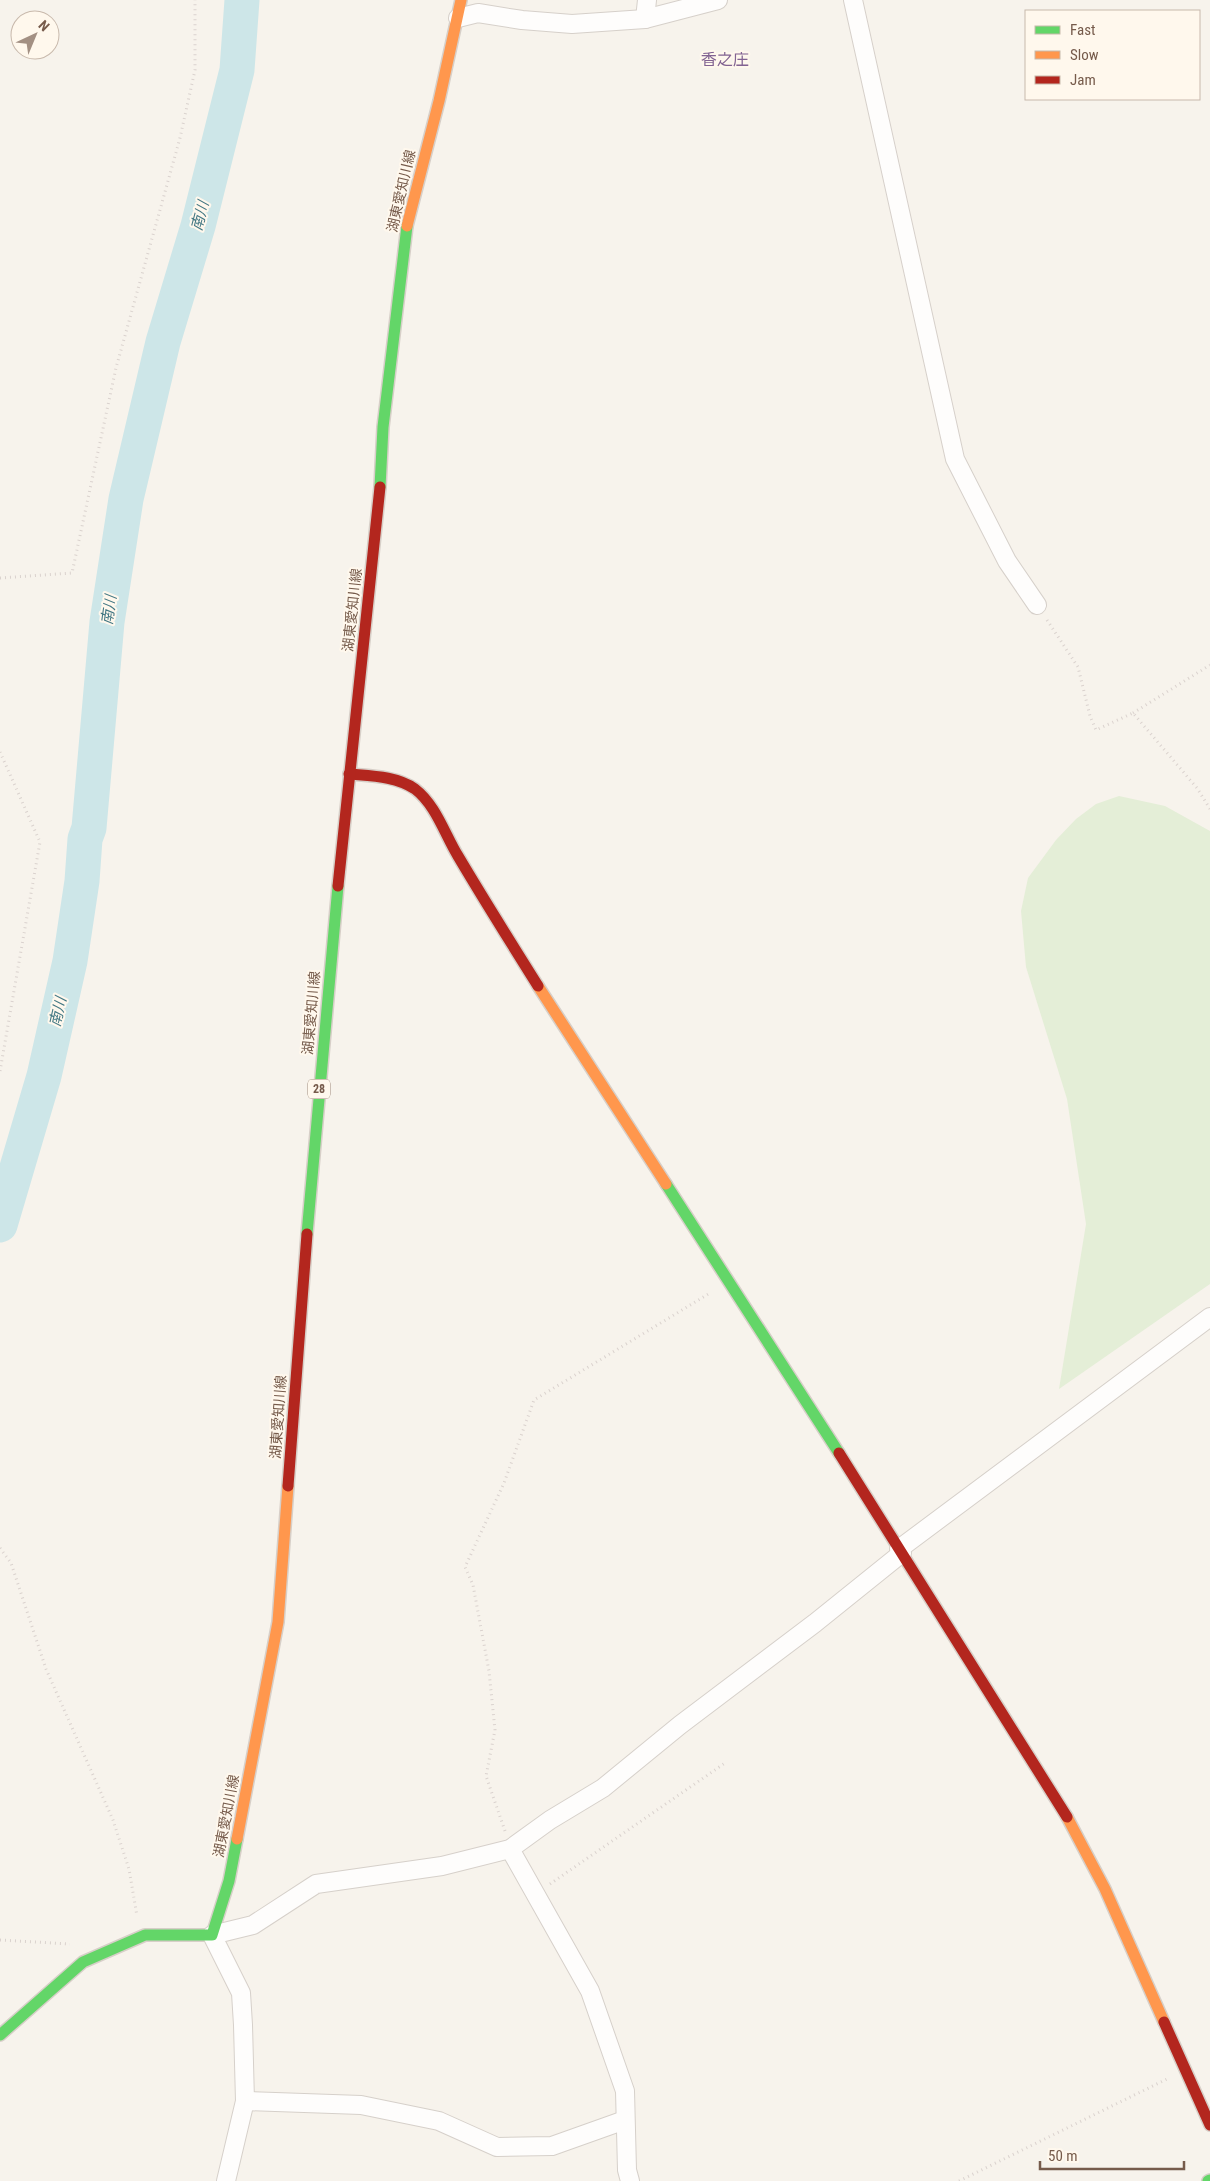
<svg xmlns="http://www.w3.org/2000/svg" width="1210" height="2181" font-family="'Roboto Condensed','Noto Sans JP',sans-serif">
<style>
.green{fill:#e4eed7}
.lines{fill:none;stroke-linecap:round;stroke-linejoin:round}
.river{stroke:#cde6e8;stroke-width:35}
.street-casing{stroke:#d6d0ca;stroke-width:20}
.fast-casing{stroke:#d7cfc8;stroke-width:14}
.slow-casing{stroke:#d7cfc8;stroke-width:14}
.jam-casing{stroke:#d7cfc8;stroke-width:14}
.path{stroke:#dad2ce;stroke-width:3;stroke-dasharray:1 4;stroke-linecap:butt}
.street{stroke:#fefdfc;stroke-width:18}
.fast{stroke:#63d668;stroke-width:11}
.slow{stroke:#ff974d;stroke-width:11}
.jam{stroke:#b3261e;stroke-width:11}
.labels{text-anchor:middle;stroke-width:4;stroke-linejoin:round;paint-order:stroke}
.shield{fill:#fff8ed;stroke:#9f8a7c;stroke-width:1}
.shield-label{font-size:12px;font-weight:bold;fill:#765b4b}
.street-label{font-size:14px;fill:#765b4b;stroke:#fff8ed}
.water-label{font-size:15px;font-style:italic;fill:#427783;stroke:#fff8ed}
.quarter-label{font-size:16px;fill:#826392;stroke:#fff8ed}
</style>
<rect width="100%" height="100%" fill="#f7f3ec"/>
<path class="green" d="M1119,796L1165,806L1210,831V1284L1059,1389L1086,1224L1067,1099L1026,967L1021,911L1028,878L1056,840L1076,819L1096,804Z"/>
<g class="lines">
<path class="river" d="M0,1225L44,1076L70,961L82,881L85,839L89,828L107,622L126,499L163,342L198,226L237,70L242,0"/>
<g class="street-casing">
<g id="street">
<path d="M853,0L955,459L1007,561L1037,605"/>
<path d="M458,18L478,13L522,20L572,24L645,19L718,0"/>
<path d="M645,19L647,0"/>
<path d="M899,1549L1210,1317"/>
<path d="M510,1849L590,1991L625,2091L627,2170L630,2181"/>
<path d="M245,2101L361,2105L439,2121L497,2147L552,2146L625,2120"/>
<path d="M226,2181L245,2101L243,2025L241,1993L212,1935L253,1925L316,1884L442,1866L510,1849L550,1820L603,1788L680,1725L815,1623L902,1553"/>
</g>
</g>
<g class="fast-casing">
<g id="fast">
<path d="M380,487L383,427L407,226"/>
<path d="M666,1184L839,1453"/>
<path d="M307,1234L338,886"/>
<path d="M0,2035L83,1962L145,1935H212L229,1881L237,1839"/>
<path d="M1208,2181L1210,2180"/>
</g>
</g>
<g class="slow-casing">
<g id="slow">
<path d="M407,226L439,101L461,0"/>
<path d="M538,986L666,1184"/>
<path d="M1067,1817L1105,1889L1164,2022"/>
<path d="M237,1839L278,1622L288,1486"/>
</g>
</g>
<g class="jam-casing">
<g id="jam">
<path d="M349,774C371,776 396,776 415,789C436,805 445,835 458,856C484,900 511,943 538,986"/>
<path d="M338,886L380,487"/>
<path d="M839,1453L1067,1817"/>
<path d="M288,1486L307,1234"/>
<path d="M1164,2022L1210,2125"/>
</g>
</g>
<g class="path">
<path d="M0,578L72,573L116,368L180,138L195,70V0"/>
<path d="M1047,620L1078,667L1090,716L1096,730L1133,713L1197,788L1210,809"/>
<path d="M1133,713L1210,665"/>
<path d="M0,752L40,842L0,1071"/>
<path d="M0,1548L11,1563L46,1669L113,1820L129,1869L137,1916"/>
<path d="M505,1831L486,1776L495,1730L489,1671L473,1585L465,1567L504,1483L534,1400L710,1293"/>
<path d="M550,1884L725,1763"/>
<path d="M0,1940L70,1944"/>
<path d="M959,2181L1167,2079"/>
</g>
<use href="#street" class="street"/>
<use href="#fast" class="fast"/>
<use href="#slow" class="slow"/>
<use href="#jam" class="jam"/>
</g>
<g class="labels">
<rect class="shield" x="308" y="1079.5" width="22" height="19" rx="4"/>
<g class="shield-label">
<text x="319" y="1093">28</text>
</g>
<g class="street-label">
<text transform="translate(401 191) rotate(-77)" y="5">湖東愛知川線</text>
<text transform="translate(352 610) rotate(-84)" y="5">湖東愛知川線</text>
<text transform="translate(311 1013) rotate(-85)" y="5">湖東愛知川線</text>
<text transform="translate(278 1417) rotate(-86)" y="5">湖東愛知川線</text>
<text transform="translate(226 1816) rotate(-79)" y="5">湖東愛知川線</text>
</g>
<g class="water-label">
<text transform="translate(200 216) rotate(-75)" y="5">南川</text>
<text transform="translate(109 610) rotate(-82)" y="5">南川</text>
<text transform="translate(58 1012) rotate(-77)" y="5">南川</text>
</g>
<g class="quarter-label">
<text x="725" y="65">香之庄</text>
</g>
</g>
<rect x="1025" y="10" width="175" height="90" fill="#fff8ed" stroke="#c8b9ac"/>
<rect x="1035" y="26" width="25" height="8" fill="#63d668" stroke="#c8b9ac"/>
<text x="1070" y="35" font-size="15" fill="#765b4b">Fast</text>
<rect x="1035" y="51" width="25" height="8" fill="#ff974d" stroke="#c8b9ac"/>
<text x="1070" y="60" font-size="15" fill="#765b4b">Slow</text>
<rect x="1035" y="76" width="25" height="8" fill="#b3261e" stroke="#c8b9ac"/>
<text x="1070" y="85" font-size="15" fill="#765b4b">Jam</text>
<g transform="translate(35 35) rotate(44)"><circle r="24" fill="#fff8ed" stroke="#c8b9ac"/>
<path d="M0-4L9 19L0 12L-9 19Z" fill="#a39083"/>
<text y="-8" font-size="14" font-weight="bold" text-anchor="middle" fill="#765b4b">N</text>
</g>
<path d="M1040 2161v8h144v-8" fill="none" stroke="#765b4b" stroke-width="2.5"/>
<text x="1048" y="2161" font-size="15" fill="#765b4b" stroke="#fff8ed" stroke-width="4" paint-order="stroke">50 m</text>
</svg>
